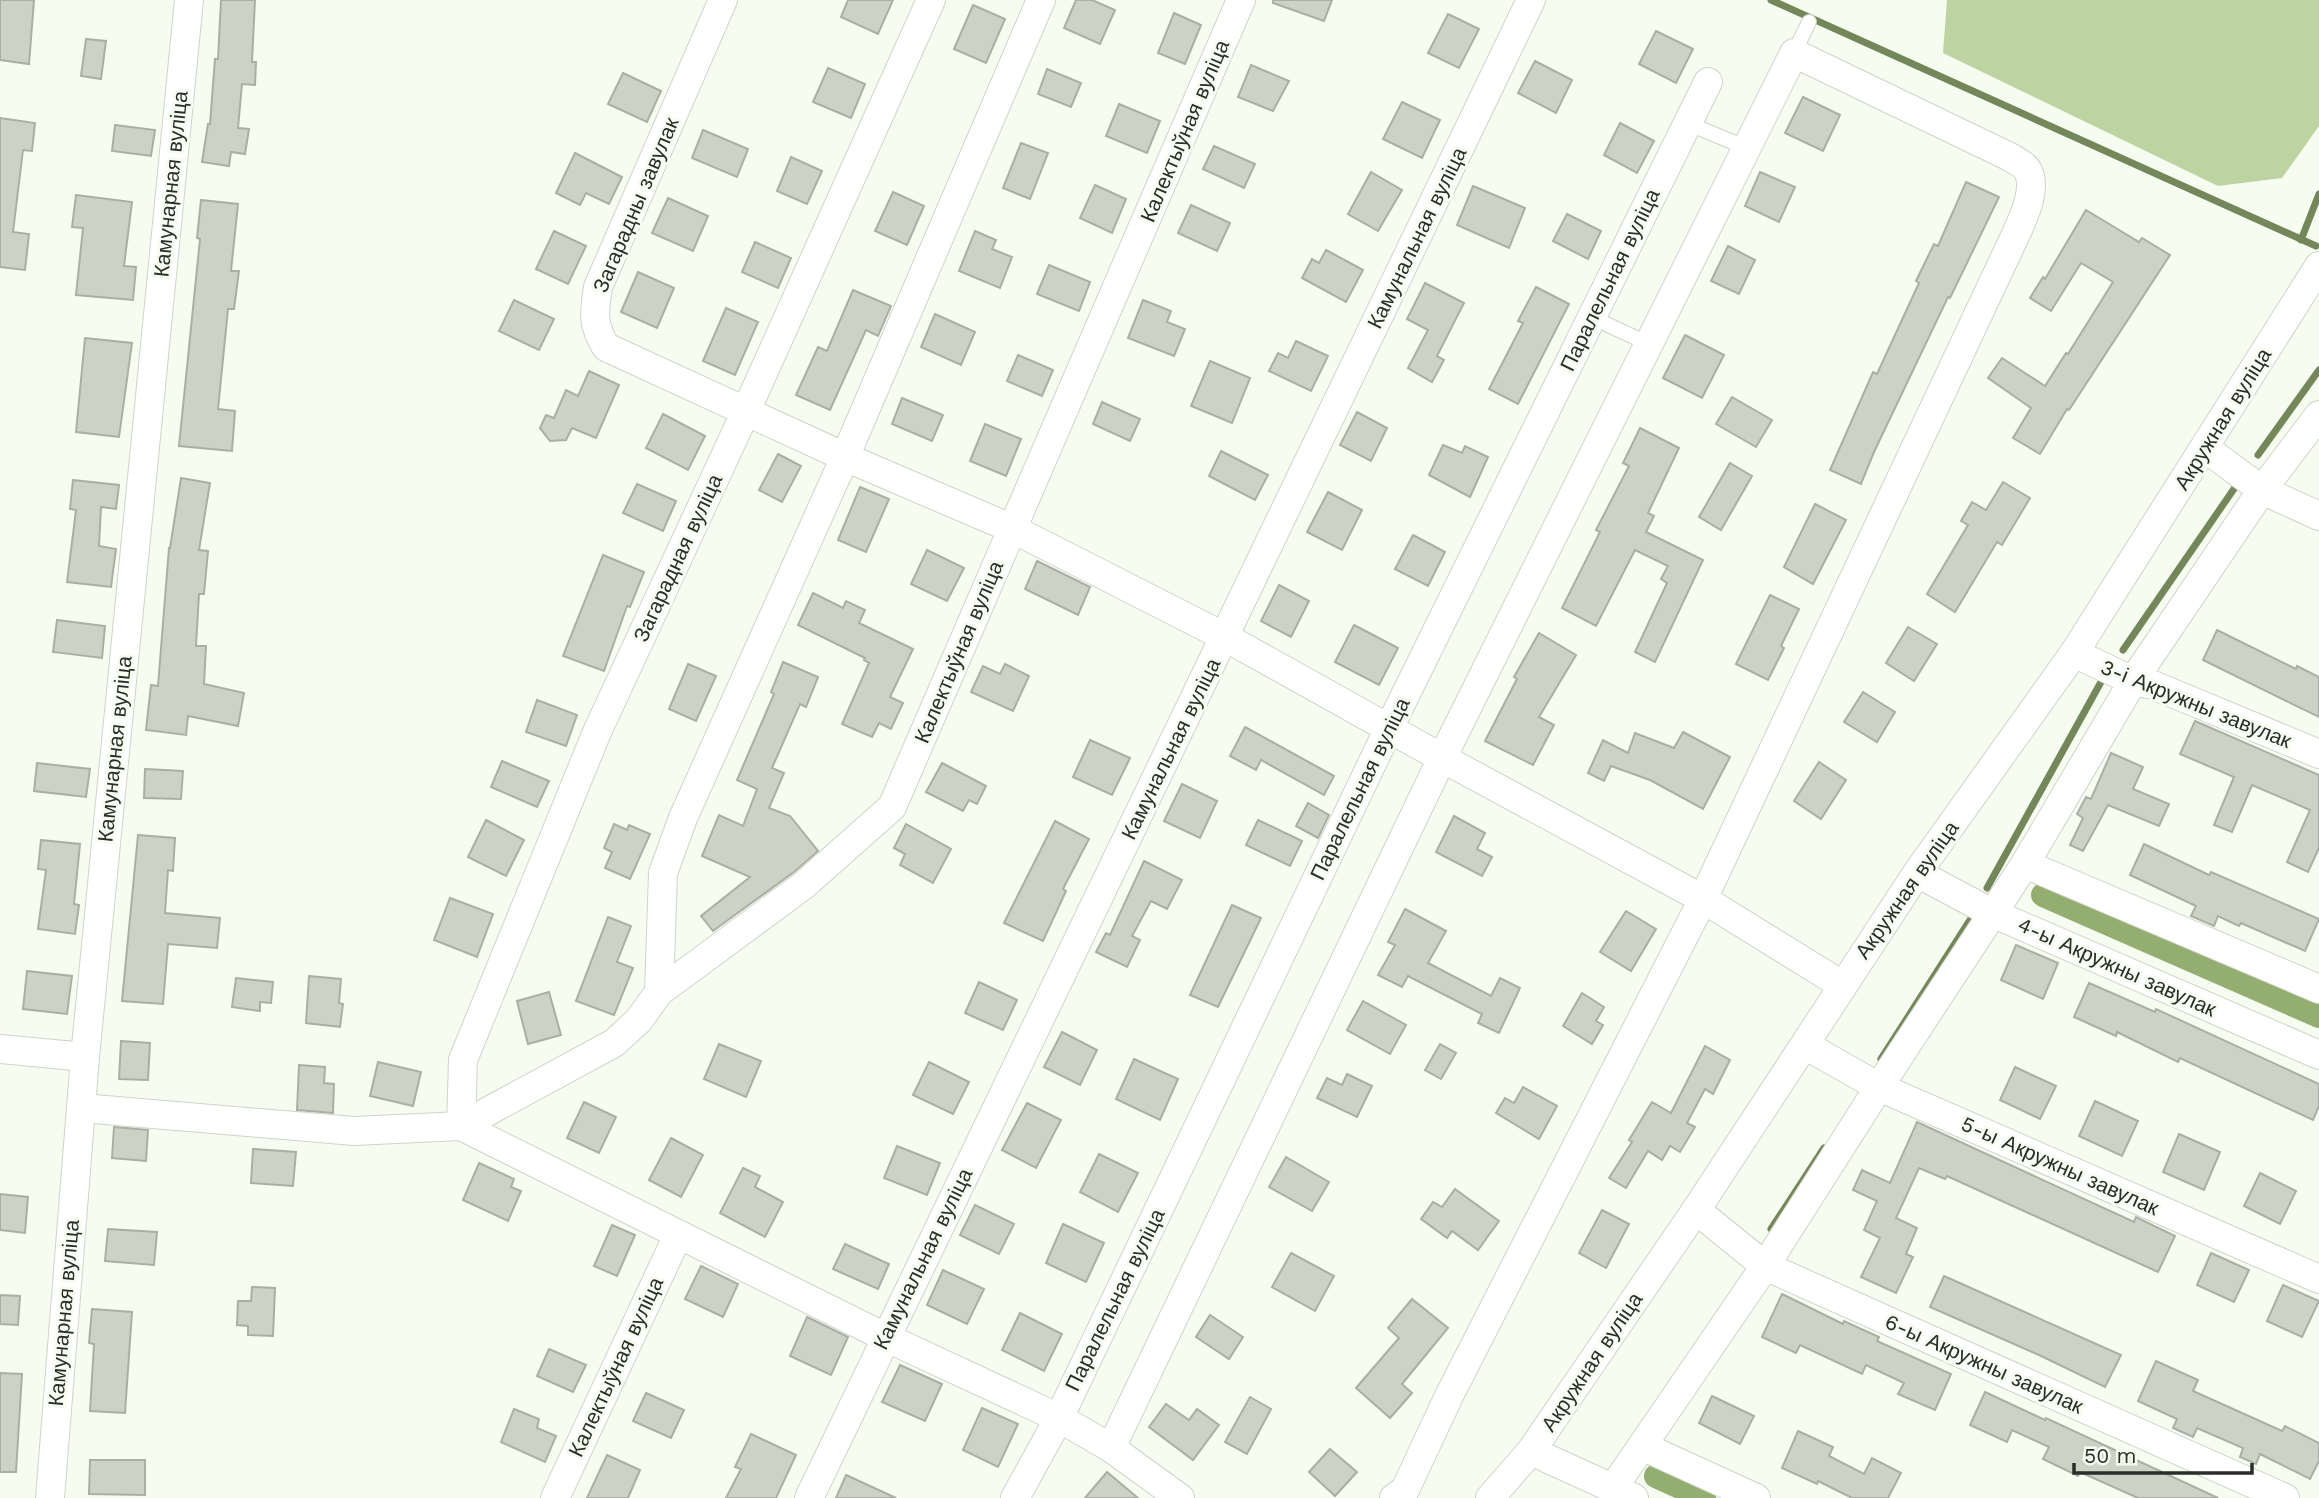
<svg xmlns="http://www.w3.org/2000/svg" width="2319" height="1498" font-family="'Work Sans',sans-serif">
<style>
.green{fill:#bdd3a1}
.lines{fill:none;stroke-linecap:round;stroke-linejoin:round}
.stream{stroke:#74875a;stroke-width:7}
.canal{stroke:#94ad70;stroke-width:24}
.building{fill:#cdd2c7;stroke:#aaafa5;stroke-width:2}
.lane-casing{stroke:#cfd4c9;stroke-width:16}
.street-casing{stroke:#cfd4c9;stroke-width:30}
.lane{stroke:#fff;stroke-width:14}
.street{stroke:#fff;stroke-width:28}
.labels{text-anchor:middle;stroke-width:6;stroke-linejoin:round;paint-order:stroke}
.street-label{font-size:21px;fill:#2b2d28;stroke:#f7fcf0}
</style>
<rect width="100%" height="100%" fill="#f7fcf0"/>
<path class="green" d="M1947,0H2319V126L2282,178L2218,186L1943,53Z"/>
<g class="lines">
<g class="stream">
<path d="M1771,0L2316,246"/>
<path d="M2301,240L2319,194"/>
<path d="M2258,455L2319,370"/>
<path d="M2123,650L2238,483"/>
<path d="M1987,888L2101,682"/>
<path d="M1881,1059L1970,920"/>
<path d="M1771,1229L1824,1148"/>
</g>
<g class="canal">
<path d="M2043,895L2319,1016"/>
<path d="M1656,1476L1704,1498"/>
</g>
</g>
<g class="building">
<path d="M0,0H34L29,64L0,60Z"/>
<path d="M221,0H255L252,62H256L255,85L242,84L238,128L249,129L245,154L231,152L229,166L202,162L208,124H210L215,59H218Z"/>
<path d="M848,0H893L878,34L841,17Z"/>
<path d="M1076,0H1092L1115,10L1100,44L1064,28Z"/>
<path d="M1273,0H1332L1324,21L1273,3Z"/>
<path d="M973,5L1005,19L986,63L954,49Z"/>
<path d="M1174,13L1201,25L1185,64L1158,53Z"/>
<path d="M1448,14L1479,29L1459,68L1428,53Z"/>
<path d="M1656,31L1693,49L1676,83L1639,64Z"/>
<path d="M86,39L106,41L101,79L81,76Z"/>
<path d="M1535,61L1572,80L1556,113L1518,93Z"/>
<path d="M1251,65L1289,81L1273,111L1238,97Z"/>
<path d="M828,68L865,84L851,118L813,102Z"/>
<path d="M1047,69L1081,83L1071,107L1038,94Z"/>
<path d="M623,73L661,91L647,122L608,104Z"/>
<path d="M1803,97L1840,115L1823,151L1785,133Z"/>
<path d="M1402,102L1440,120L1422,158L1383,139Z"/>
<path d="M1119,104L1160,121L1147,153L1106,136Z"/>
<path d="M0,118L35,123L32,151L23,150L13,232L29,234L25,270L0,267Z"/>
<path d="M1620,123L1654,141L1637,173L1604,155Z"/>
<path d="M115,125L155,130L151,156L112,151Z"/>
<path d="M703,130L748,149L737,177L692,158Z"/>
<path d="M1021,143L1048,153L1030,199L1003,188Z"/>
<path d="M1214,146L1255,164L1244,188L1203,169Z"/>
<path d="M575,153L622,177L609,204L586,193L580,205L556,193Z"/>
<path d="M791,157L822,171L807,204L777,191Z"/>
<path d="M1371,172L1402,190L1378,231L1348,214Z"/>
<path d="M1760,172L1795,187L1779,222L1745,206Z"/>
<path d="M1966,182L1999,197L1950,298L1948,297L1874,452L1861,484L1830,470L1873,372L1877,374L1919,283L1916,281L1934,244L1938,246Z"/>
<path d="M1095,185L1126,199L1112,233L1080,218Z"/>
<path d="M1473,186L1525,208L1509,248L1457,225Z"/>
<path d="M893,192L924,206L907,245L875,231Z"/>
<path d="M76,195L132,202L124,266L136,267L133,300L76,295L83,228L72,227Z"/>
<path d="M668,198L708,216L693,251L652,233Z"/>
<path d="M201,200L238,204L231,271H239L234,309H228L218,409L235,411L232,451L179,446L200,239L197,238Z"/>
<path d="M1191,205L1230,223L1217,251L1178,233Z"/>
<path d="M2086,210L2139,242L2142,238L2170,255L2069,410L2067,409L2040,454L2013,438L2031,408L1988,378L2002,358L2045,386L2066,353L2068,354L2113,282L2081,263L2051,311L2030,298L2043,277L2045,279Z"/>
<path d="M1567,214L1601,231L1588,259L1553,241Z"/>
<path d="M554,231L586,246L568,284L536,269Z"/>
<path d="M975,231L996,240L992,249L1012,257L1000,288L959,271Z"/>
<path d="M755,242L791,258L778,288L742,272Z"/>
<path d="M1728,246L1755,260L1739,294L1711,281Z"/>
<path d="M1326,250L1363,270L1346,302L1302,278L1312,259L1319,263Z"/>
<path d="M1049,265L1090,282L1079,311L1037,294Z"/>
<path d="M638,272L674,288L657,328L621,312Z"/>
<path d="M1425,283L1464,303L1437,356L1444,360L1432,382L1408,368L1428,330L1407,319Z"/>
<path d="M1536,287L1569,304L1518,404L1489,389L1523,323L1518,321Z"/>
<path d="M853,290L891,306L878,336L866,330L830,410L796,395L818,347L827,351Z"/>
<path d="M514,300L554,319L539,350L499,331Z"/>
<path d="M1143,300L1171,311L1167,322L1185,329L1174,356L1128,338Z"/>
<path d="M726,308L758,322L735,375L703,361Z"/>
<path d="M935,314L975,332L961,365L921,347Z"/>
<path d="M1685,335L1724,355L1702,398L1663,378Z"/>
<path d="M85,338L132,343L119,437L76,432Z"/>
<path d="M1296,341L1328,356L1311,391L1269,371L1278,353L1288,358Z"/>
<path d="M1018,355L1053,370L1042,396L1007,381Z"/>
<path d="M1210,361L1250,378L1232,423L1191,406Z"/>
<path d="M589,371L619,385L596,438L572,428L566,440L550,441L540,428L546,415L554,418L566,390L578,396Z"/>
<path d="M1732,397L1772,420L1756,447L1716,424Z"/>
<path d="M902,398L943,415L932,441L892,424Z"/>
<path d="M1102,402L1140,419L1130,441L1093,424Z"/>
<path d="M1357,412L1387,428L1371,461L1340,445Z"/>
<path d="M663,414L705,436L688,470L646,448Z"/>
<path d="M985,424L1021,439L1006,476L970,461Z"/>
<path d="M1640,428L1679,448L1648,513L1654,516L1646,532L1703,560L1655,662L1635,652L1667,583L1661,579L1668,566L1635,550L1596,626L1562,608L1600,532L1596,530L1629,466L1623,463Z"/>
<path d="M1443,445L1462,453L1465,446L1488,457L1470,497L1429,475Z"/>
<path d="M1221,451L1268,475L1255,500L1209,476Z"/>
<path d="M778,454L801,466L782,502L759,490Z"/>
<path d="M1730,463L1752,476L1721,530L1699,517Z"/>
<path d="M181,478L210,483L199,550L208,551L204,594H199L196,646H206L204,684L244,693L238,726L188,716L186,735L146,730L151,685L158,686L169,548H170Z"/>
<path d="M73,480L119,485L116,509L101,507L99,546L116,549L111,587L67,582L76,510L70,509Z"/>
<path d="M2003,482L2030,498L2002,545L1997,542L1955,612L1927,594L1968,525L1961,521L1972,502L1986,510Z"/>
<path d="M637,484L676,501L663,531L623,513Z"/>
<path d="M860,487L889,499L866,552L838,540Z"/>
<path d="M1328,492L1362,510L1342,550L1307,532Z"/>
<path d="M1815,504L1846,520L1813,584L1784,567Z"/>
<path d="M1413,535L1445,552L1428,586L1395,569Z"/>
<path d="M927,550L964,568L947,601L911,584Z"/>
<path d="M603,555L644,572L630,607L627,606L604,671L563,656Z"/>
<path d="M1037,561L1090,587L1078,615L1025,589Z"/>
<path d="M1279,585L1309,601L1291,637L1261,621Z"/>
<path d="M813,593L843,608L846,601L865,610L859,623L913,649L890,697L903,703L891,729L879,723L872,737L842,724L869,663L864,660L865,658L798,625Z"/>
<path d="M1770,595L1799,609L1781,646L1784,648L1768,680L1736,664Z"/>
<path d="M57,620L105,626L102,658L53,652Z"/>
<path d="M1354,625L1398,648L1379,685L1335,662Z"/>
<path d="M1908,627L1937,644L1914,681L1886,663Z"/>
<path d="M2217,630L2296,669L2297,666L2319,677V717L2203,660Z"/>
<path d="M1539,633L1576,655L1539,717L1554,725L1533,765L1485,741L1517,679L1514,677Z"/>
<path d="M783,662L818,677L806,707L800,704L772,768L784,773L769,808L790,816L818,851L794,872L713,931L701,916L750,877L702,856L719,815L743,826L757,789L737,780L774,694L771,692Z"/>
<path d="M688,664L716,676L696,721L669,709Z"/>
<path d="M1005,664L1029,676L1013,711L971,692L983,666L1000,674Z"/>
<path d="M1863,692L1895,712L1877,742L1844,722Z"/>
<path d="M537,700L577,715L566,746L526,732Z"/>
<path d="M2195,721L2319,775V848L2308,872L2287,862L2310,810L2252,785L2232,832L2214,825L2234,777L2180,754Z"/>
<path d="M1245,727L1334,776L1324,795L1261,760L1256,770L1230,756Z"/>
<path d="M1683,732L1730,757L1703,809L1650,780L1611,766L1604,781L1588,773L1603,740L1628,753L1635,733L1674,748Z"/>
<path d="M1090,740L1130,758L1112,795L1073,777Z"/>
<path d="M2111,753L2143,767L2133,789L2169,804L2159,826L2108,805L2083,851L2070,845L2083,818L2077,814L2086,797L2091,799Z"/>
<path d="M502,761L549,781L537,807L491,787Z"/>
<path d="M1819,762L1846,780L1821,819L1794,801Z"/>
<path d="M37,763L90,769L86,797L34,791Z"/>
<path d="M942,763L986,786L977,804L969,800L963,811L926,792Z"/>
<path d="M145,769L183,771L181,799L144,798Z"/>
<path d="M1182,784L1217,801L1200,838L1164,821Z"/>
<path d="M1308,803L1329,815L1318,838L1296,826Z"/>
<path d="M1454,816L1485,833L1477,849L1492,857L1482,876L1436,852Z"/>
<path d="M486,820L524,840L506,876L468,857Z"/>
<path d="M1258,820L1302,841L1290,866L1246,845Z"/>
<path d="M1055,821L1089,839L1063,889L1066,891L1043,941L1004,923Z"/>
<path d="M614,824L627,830L629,825L650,834L630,879L605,868L612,852L604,848Z"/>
<path d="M906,824L951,849L933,883L900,865L905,854L894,848Z"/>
<path d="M138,835L175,838L173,871L168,870L165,913L220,918L217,948L168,944L163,1004L122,1001Z"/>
<path d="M41,840L80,844L74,904L79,905L75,934L38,929L46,870L38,869Z"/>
<path d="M2144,844L2209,875L2211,872L2319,919L2305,951L2241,923L2239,926L2218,916L2214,926L2191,916L2196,906L2130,875Z"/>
<path d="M1144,861L1182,880L1167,909L1151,901L1132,936L1140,940L1127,967L1096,952L1106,933L1110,935Z"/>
<path d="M450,898L493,914L477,957L434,940Z"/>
<path d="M1232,905L1261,918L1218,1007L1190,995Z"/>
<path d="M1405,909L1446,931L1428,963L1491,996L1500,978L1520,988L1499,1033L1478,1023L1482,1014L1408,976L1402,987L1378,975L1395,945L1388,942Z"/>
<path d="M1626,911L1656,929L1631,971L1600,952Z"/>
<path d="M608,917L631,926L617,962L633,968L614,1015L576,1001Z"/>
<path d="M2016,945L2058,963L2043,999L2001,980Z"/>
<path d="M27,971L72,976L67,1014L23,1009Z"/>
<path d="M309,976L341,979L339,1003L343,1004L340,1027L306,1023Z"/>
<path d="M236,978L273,982L271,1003L260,1002V1011L232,1007Z"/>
<path d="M979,982L1017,1000L1003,1030L965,1013Z"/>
<path d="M2089,983L2155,1012L2156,1009L2319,1084V1106L2313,1120L2180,1058L2178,1062L2117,1032L2116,1036L2074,1017Z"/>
<path d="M549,992L561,1035L528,1044L517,1001Z"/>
<path d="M1582,993L1604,1007L1596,1021L1603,1025L1592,1044L1563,1026Z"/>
<path d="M1363,1001L1406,1025L1390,1054L1347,1030Z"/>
<path d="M1062,1032L1097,1050L1080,1085L1044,1067Z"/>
<path d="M121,1041L150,1043L148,1080L119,1079Z"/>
<path d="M719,1044L761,1061L746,1097L704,1079Z"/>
<path d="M1440,1044L1456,1053L1441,1079L1425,1070Z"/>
<path d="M1705,1046L1730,1060L1713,1094L1705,1089L1687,1123L1695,1127L1680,1152L1670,1146L1662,1160L1648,1151L1626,1188L1609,1178L1632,1142L1629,1140L1652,1102L1671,1113Z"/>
<path d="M1134,1059L1178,1079L1160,1120L1116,1099Z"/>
<path d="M378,1062L421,1072L413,1106L370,1096Z"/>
<path d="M929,1062L969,1082L953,1114L913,1095Z"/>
<path d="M299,1065L325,1067L324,1083L334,1084L333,1113L297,1110Z"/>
<path d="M2015,1067L2056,1086L2040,1119L2000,1100Z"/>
<path d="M1347,1074L1372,1086L1357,1117L1317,1098L1327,1078L1342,1085Z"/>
<path d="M1523,1087L1557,1106L1539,1139L1496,1113L1505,1098L1514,1103Z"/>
<path d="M2095,1101L2138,1121L2122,1156L2079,1136Z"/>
<path d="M584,1102L616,1117L599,1153L567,1138Z"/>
<path d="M1027,1103L1061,1120L1036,1168L1002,1150Z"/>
<path d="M1917,1122L2134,1222L2136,1217L2175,1236L2158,1272L1947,1176L1945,1179L1919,1168L1896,1218L1917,1228L1906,1254L1913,1257L1896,1293L1861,1277L1880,1238L1864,1230L1877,1201L1853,1190L1862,1170L1890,1183Z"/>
<path d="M114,1127L148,1130L146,1161L112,1158Z"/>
<path d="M2179,1134L2220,1152L2204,1190L2163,1172Z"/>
<path d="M671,1138L703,1155L681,1197L649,1180Z"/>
<path d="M897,1146L940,1163L927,1195L884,1178Z"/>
<path d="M253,1149L296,1152L293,1186L251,1183Z"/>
<path d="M1099,1154L1138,1173L1118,1212L1080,1192Z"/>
<path d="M1286,1157L1329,1182L1312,1211L1269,1187Z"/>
<path d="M479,1163L514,1179L511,1187L521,1191L508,1221L463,1200Z"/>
<path d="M743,1168L760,1176L755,1187L783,1202L765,1237L720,1213Z"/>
<path d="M2260,1173L2296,1191L2280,1224L2244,1206Z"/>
<path d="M1455,1189L1499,1221L1478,1250L1452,1231L1447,1238L1421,1219L1433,1202L1442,1207Z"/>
<path d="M0,1194L28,1197L25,1233L0,1230Z"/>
<path d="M975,1205L1014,1224L999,1254L960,1235Z"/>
<path d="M1602,1210L1629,1224L1606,1268L1579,1253Z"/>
<path d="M1063,1224L1104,1243L1086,1282L1046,1263Z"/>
<path d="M612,1225L635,1235L617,1276L594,1266Z"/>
<path d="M108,1229L157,1232L154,1265L105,1261Z"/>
<path d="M845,1244L889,1264L878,1289L833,1269Z"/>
<path d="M1291,1253L1334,1276L1315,1311L1272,1287Z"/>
<path d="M2211,1253L2249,1270L2234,1302L2197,1285Z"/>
<path d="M701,1266L738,1284L723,1317L685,1299Z"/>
<path d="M943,1270L984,1289L967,1324L927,1305Z"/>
<path d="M1944,1276L2121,1355L2105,1387L2039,1355L1930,1307Z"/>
<path d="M2283,1285L2319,1301L2302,1337L2267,1321Z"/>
<path d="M252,1287L275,1288L273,1336L248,1335V1326L237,1325L238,1301H251Z"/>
<path d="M1782,1294L1843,1324L1844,1321L1879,1337L1877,1341L1951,1374L1935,1410L1898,1394L1904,1383L1866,1365L1862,1374L1800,1345L1796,1353L1762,1337Z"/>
<path d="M0,1295L20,1296L18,1325L0,1324Z"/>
<path d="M1412,1299L1448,1328L1402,1384L1412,1393L1390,1418L1356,1388L1399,1338L1388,1328Z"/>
<path d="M92,1309L132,1312L125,1413L90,1411L94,1344L89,1343Z"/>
<path d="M1020,1313L1062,1334L1044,1371L1002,1350Z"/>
<path d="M1210,1315L1243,1337L1229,1359L1196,1337Z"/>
<path d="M807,1317L848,1337L831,1375L790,1356Z"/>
<path d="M549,1349L586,1365L573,1392L537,1376Z"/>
<path d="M2156,1361L2198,1380L2193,1391L2282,1431L2285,1426L2319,1443V1461L2310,1479L2260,1454L2256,1464L2240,1457L2243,1448L2197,1428L2193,1437L2173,1428L2177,1419L2138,1401Z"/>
<path d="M900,1365L942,1384L925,1421L882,1402Z"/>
<path d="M0,1373L22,1374L16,1472H0Z"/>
<path d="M1985,1392L2045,1420L2046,1418L2218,1498H2138L2080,1472L2078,1476L2043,1459L2049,1447L2012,1430L2007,1442L1970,1425Z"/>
<path d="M646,1393L684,1410L671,1438L633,1421Z"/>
<path d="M1712,1396L1754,1416L1740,1444L1699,1423Z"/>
<path d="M1250,1397L1271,1409L1247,1454L1225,1442Z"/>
<path d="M1166,1404L1189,1420L1197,1409L1219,1425L1193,1460L1149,1427Z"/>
<path d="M982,1408L1018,1424L998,1467L963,1450Z"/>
<path d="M514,1409L539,1419L537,1428L556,1436L545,1462L501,1442Z"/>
<path d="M1798,1431L1833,1447L1829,1456L1864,1474L1872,1458L1901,1473L1888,1498H1852L1818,1481L1817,1484L1782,1468Z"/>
<path d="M751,1434L796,1455L776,1498H726L741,1469L735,1467Z"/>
<path d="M1330,1449L1357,1472L1335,1496L1309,1472Z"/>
<path d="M607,1455L640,1470L628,1498H587Z"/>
<path d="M90,1460H145V1495L89,1494Z"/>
<path d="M1107,1472L1138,1498H1085Z"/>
<path d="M846,1475L896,1498H836Z"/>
</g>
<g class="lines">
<g class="lane-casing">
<g id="lane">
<path d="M1794,53L1809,22"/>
<path d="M1687,123L1747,148"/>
<path d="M1591,317L1649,344"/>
</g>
</g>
<g class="street-casing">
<g id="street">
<path d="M723,0L598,287C594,313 592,324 606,347L845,457L1013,529L1225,637L1442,758L1703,899L1842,985"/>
<path d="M2205,448L2262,490L2319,516"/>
<path d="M2074,653L2133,681L2153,685L2319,754"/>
<path d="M2025,864L2319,989"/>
<path d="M1917,873L1992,913L2319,1055"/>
<path d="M659,992L663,873L683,818L845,457L1041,0"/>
<path d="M1805,1045L1879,1087L2319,1279"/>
<path d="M0,1049L85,1057"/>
<path d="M82,1108L354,1131L461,1126L885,1337L1059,1418L1111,1448L1180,1498"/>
<path d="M461,1126L614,1043L639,1020L659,992L804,885L892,807L1241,0"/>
<path d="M461,1126L463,1060L597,732L746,411L931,0"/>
<path d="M1696,1210L1765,1266L2285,1498"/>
<path d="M1642,1446L1765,1266L1879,1087L2025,864L2133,681L2262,490L2319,415"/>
<path d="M1111,1448L1442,758L1794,53L2010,157C2016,161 2025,165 2028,171C2039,192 2017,231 2008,251L1703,899L1449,1396L1405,1490L1394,1498"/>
<path d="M1531,1451L1634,1498"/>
<path d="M1613,1488L1642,1446L1756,1498"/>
<path d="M50,1498L85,1057L189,0"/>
<path d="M555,1498L678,1235"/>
<path d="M809,1498L1531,0"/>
<path d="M1015,1498L1059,1418L1389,728L1708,82"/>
<path d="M1490,1498L1531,1451L1696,1210L1917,873L2074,653L2319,266"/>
</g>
</g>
<use href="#lane" class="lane"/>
<use href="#street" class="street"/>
</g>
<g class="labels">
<g class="street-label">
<text transform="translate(1185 131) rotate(-67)" y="7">Калектыўная вуліца</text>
<text transform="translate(171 184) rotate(-84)" y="7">Камунарная вуліца</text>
<text transform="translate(636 205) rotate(-67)" y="7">Загарадны завулак</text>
<text transform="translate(1417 238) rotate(-64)" y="7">Камунальная вуліца</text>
<text transform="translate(1610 280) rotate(-64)" y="7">Паралельная вуліца</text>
<text transform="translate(2223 419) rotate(-58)" y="7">Акружная вуліца</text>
<text transform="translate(678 558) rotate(-65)" y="7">Загарадная вуліца</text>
<text transform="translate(959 652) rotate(-67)" y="7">Калектыўная вуліца</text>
<text transform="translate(2196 704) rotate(22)" y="7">3-і Акружны завулак</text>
<text transform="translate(115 749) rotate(-84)" y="7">Камунарная вуліца</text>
<text transform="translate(1171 749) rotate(-64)" y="7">Камунальная вуліца</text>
<text transform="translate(1360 789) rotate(-64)" y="7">Паралельная вуліца</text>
<text transform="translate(1907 890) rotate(-55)" y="7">Акружная вуліца</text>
<text transform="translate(2117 967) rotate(24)" y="7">4-ы Акружны завулак</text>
<text transform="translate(2060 1166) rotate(24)" y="7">5-ы Акружны завулак</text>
<text transform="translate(923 1259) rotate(-64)" y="7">Камунальная вуліца</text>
<text transform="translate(1115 1300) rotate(-64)" y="7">Паралельная вуліца</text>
<text transform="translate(64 1313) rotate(-85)" y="7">Камунарная вуліца</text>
<text transform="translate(1592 1362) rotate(-56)" y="7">Акружная вуліца</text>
<text transform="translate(1984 1364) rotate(24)" y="7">6-ы Акружны завулак</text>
<text transform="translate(616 1367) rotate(-65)" y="7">Калектыўная вуліца</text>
</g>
</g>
<path d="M2074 1463v10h178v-10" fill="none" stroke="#2b2d28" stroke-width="3.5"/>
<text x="2084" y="1463" font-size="21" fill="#2b2d28" stroke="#f7fcf0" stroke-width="5" paint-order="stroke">50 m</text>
</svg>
